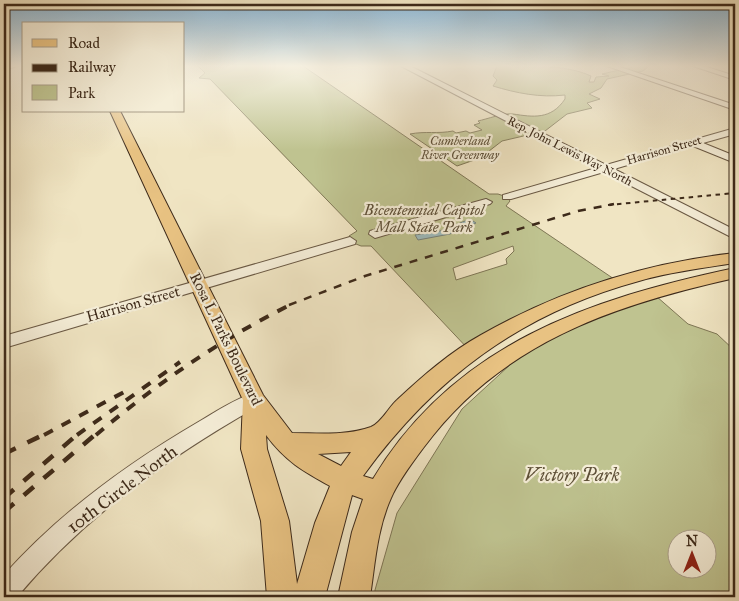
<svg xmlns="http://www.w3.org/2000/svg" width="739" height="601" font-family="'IM FELL Great Primer',serif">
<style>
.green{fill:#bfc390;stroke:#7e7655;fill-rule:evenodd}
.water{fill:#9ebcbe;stroke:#77827c}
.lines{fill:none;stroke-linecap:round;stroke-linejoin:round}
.minor-casing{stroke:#6a5944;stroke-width:2}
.major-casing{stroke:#3d2a1a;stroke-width:2}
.minor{fill:#f5eed8;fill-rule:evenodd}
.major{fill:#e8c282;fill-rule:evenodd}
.rail-far3{stroke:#3d2a1a;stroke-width:2;stroke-dasharray:4.5 4.5;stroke-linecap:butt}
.rail-far2{stroke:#3d2a1a;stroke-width:2.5;stroke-dasharray:8 8;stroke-linecap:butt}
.rail-far1{stroke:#3d2a1a;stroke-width:4;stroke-dasharray:10 10;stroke-linecap:butt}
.rail{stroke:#3d2a1a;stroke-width:4.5;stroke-dasharray:13 13;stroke-linecap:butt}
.labels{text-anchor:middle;stroke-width:4.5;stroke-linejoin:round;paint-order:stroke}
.far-park-label{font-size:12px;font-style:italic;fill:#5e5038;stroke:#f5eed8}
.far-street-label{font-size:12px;fill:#3d2a1a;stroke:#f5eed8}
.park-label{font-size:15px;font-style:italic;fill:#5e5038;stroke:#f5eed8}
.street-label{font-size:15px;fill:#3d2a1a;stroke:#f5eed8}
.near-park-label{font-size:18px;font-style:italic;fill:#5e5038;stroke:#f5eed8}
.near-street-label{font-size:18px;fill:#3d2a1a;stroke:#f5eed8}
</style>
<rect width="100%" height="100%" fill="#f0e5c3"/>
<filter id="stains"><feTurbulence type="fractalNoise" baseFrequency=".004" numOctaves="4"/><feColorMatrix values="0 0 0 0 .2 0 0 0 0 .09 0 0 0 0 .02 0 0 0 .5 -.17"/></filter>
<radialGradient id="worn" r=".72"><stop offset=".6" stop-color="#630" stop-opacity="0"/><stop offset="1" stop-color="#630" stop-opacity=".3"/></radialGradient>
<g class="green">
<path d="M198,66H303L489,194H498L507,197L510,201L506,206L617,281L471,352L371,246H361L351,242L349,236L357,231L210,79L199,78L205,73ZM513,246L514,251L506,259L507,264L456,280L453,268Z"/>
<path d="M497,66C526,66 565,64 591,76L589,82H594L596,77L609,76L602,74L637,66H649L643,71L607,79L601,88L589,94L600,99L587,103L592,108L567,114L545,131L502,141L480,158L457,166L410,134C425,131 438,134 453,131L456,133L466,131L470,133L482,130L474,125L480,123L478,121C487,119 503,113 513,114C533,117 551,120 565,99V95C540,98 516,93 493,86L497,80L493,76Z"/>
<path d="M656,296L688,324L717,334L735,351V597H375V590L397,513L462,409L524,352L582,321ZM676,538H706V568H676Z"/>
</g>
<path class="water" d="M470,219L476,223L450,234L418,240L415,235L440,231Z"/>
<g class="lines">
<g class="minor-casing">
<g id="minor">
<path d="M401,66H410L606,165L735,128V134L703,143L735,156V163L693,146L614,169L735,230V239L604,172L511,199H503V195L596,168Z"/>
<path d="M607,66H617L735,105V110Z"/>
<path d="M693,66H704L735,76V80Z"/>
<path d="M486,199L492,202L490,204L375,238L369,234L370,231Z"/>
<path d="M350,237L356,241L355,244L4,348V336Z"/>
<path d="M254,393L260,395L263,400L260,405C169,457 85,516 17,597H4V575C59,513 128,463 200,421C217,411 235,399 254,393Z"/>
</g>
</g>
<g class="major-casing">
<g id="major">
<path d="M4,66H17L4,70Z"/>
<path d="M110,111H120L263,395L292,433C319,433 346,436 371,427C381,423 389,407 397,400C423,376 450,352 481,335C560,290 645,263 735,253V263C703,268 670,272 639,281C521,313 434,378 363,476L373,479C454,344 589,299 735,268V278C613,305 501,343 424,447C412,463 399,480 391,498C377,529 375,564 370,597H338L352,532L363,499L352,495L325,597H267L261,521L241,449L243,400ZM266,435C285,461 303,471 330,486L315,523L297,584L289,521L267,449ZM351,452L341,466L318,454Z"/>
</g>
</g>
<use href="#minor" class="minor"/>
<use href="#major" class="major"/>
<path class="rail-far3" d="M608,205L735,193"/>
<path class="rail-far2" d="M289,305L365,276L578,211L614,204"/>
<g class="rail-far1">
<path d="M44,435L124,392"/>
<path d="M77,435L180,362"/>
<path d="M96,435C156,384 221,339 292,304"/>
</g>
<g class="rail">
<path d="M4,454L47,433"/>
<path d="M4,498L79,433"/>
<path d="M4,512L97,433"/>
</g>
</g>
<linearGradient id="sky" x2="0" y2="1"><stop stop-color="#8ab7d7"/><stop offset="0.44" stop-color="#f8f3e4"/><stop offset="1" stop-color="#f8f3e4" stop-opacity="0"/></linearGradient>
<rect width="739" height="150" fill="url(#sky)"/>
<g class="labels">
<g class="far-park-label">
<text x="460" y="145">Cumberland<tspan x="460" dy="14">River Greenway</tspan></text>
</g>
<g class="far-street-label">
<text transform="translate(664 150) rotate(-16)" y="4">Harrison Street</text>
<text transform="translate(570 151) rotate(27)" y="4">Rep. John Lewis Way North</text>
</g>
<g class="park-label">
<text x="424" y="215">Bicentennial Capitol<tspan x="424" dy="17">Mall State Park</tspan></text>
</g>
<g class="street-label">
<text transform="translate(133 304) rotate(-16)" y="5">Harrison Street</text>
<text transform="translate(226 339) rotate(64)" y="5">Rosa L Parks Boulevard</text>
</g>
<g class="near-park-label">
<text x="572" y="481">Victory Park</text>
</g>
<g class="near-street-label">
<text transform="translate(122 489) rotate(-37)" y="6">10th Circle North</text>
</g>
</g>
<rect width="739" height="601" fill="none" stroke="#f0e5c3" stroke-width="20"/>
<rect x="5" y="5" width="729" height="591" fill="none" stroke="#3d2a1a" stroke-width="2.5"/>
<rect x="10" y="10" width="719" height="581" fill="none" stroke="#3d2a1a"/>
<rect x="22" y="22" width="162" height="90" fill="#f5eed8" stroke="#aba08c"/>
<rect x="32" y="39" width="25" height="8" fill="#e8c282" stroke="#aba08c"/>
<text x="68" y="48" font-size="15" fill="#3d2a1a">Road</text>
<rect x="32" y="64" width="25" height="8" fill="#3d2a1a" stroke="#aba08c"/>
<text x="68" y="72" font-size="15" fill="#3d2a1a">Railway</text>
<rect x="32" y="85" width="25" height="15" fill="#bfc390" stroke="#aba08c"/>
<text x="68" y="98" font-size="15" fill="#3d2a1a">Park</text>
<g transform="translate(692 554)"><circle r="24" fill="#f5eed8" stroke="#aba08c"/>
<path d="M0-4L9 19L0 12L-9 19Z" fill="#8f2418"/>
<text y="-8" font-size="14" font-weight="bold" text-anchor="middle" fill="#3d2a1a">N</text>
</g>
<rect width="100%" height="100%" filter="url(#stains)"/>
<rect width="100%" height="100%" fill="url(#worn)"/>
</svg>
